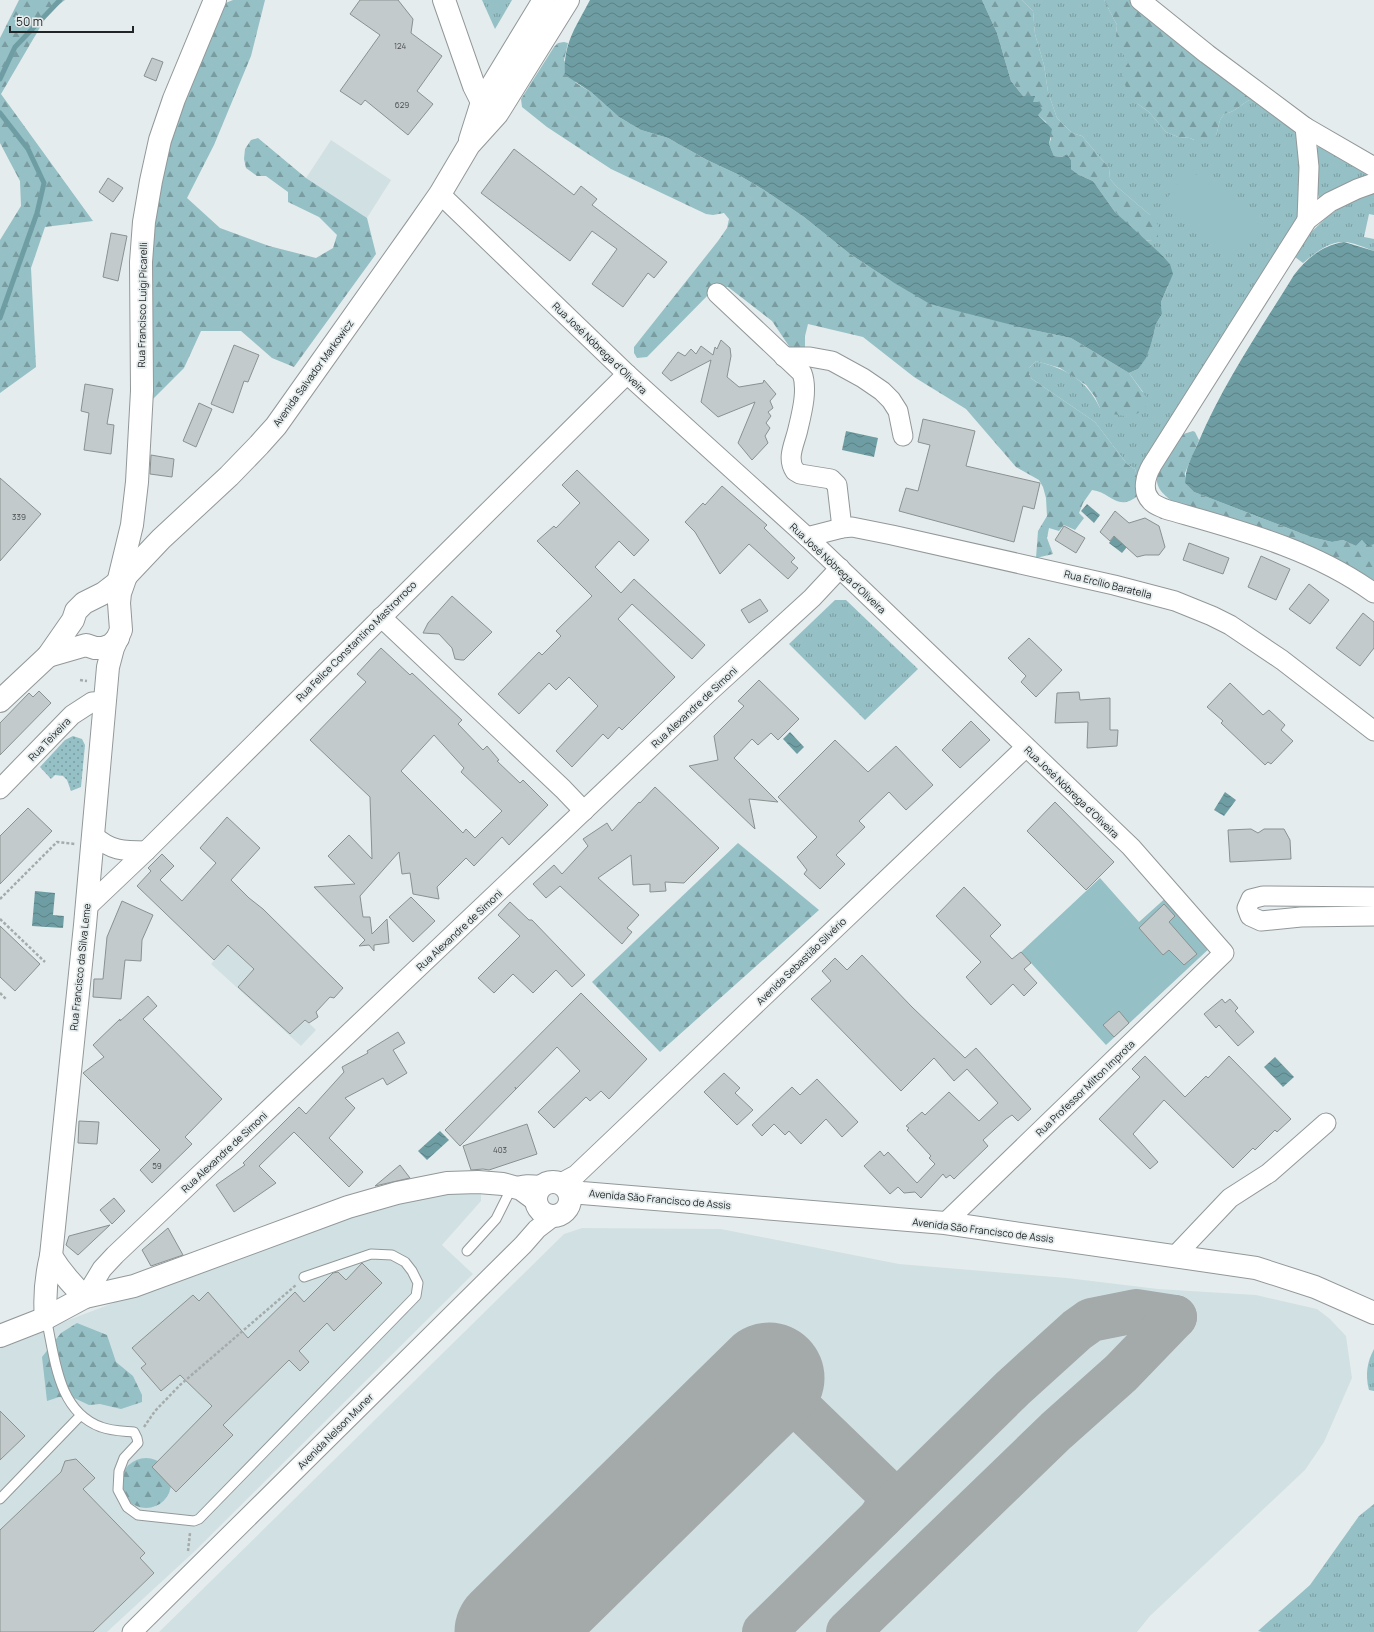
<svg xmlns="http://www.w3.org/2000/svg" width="1374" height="1632" font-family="Manrope,sans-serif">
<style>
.built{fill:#d1e1e3}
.grass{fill:url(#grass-tufts)}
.forest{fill:url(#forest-firs)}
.garden{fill:url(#garden-dots)}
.pitch{fill:#95c0c5}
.water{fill:url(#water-waves)}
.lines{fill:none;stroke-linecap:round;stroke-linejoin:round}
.stream{stroke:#6e9ea3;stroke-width:5}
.taxiway{stroke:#a4a9aa;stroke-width:44}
.runway{stroke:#a4a9aa;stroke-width:111}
.building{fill:#c3cacb;stroke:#8a9191;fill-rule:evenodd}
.service-casing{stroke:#929899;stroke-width:11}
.minor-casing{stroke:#929899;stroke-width:21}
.tertiary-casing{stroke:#929899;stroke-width:24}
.path{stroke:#a5abab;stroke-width:2.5;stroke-dasharray:3 2;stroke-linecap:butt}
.service{stroke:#fff;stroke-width:9}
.minor{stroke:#fff;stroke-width:19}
.tertiary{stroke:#fff;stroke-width:22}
.labels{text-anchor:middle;stroke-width:3.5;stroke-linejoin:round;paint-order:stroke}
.number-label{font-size:8px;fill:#4a4e4e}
.street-label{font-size:10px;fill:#222525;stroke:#e5eced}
</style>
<defs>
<pattern id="grass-tufts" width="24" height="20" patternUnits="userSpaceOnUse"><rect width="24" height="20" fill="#95c0c5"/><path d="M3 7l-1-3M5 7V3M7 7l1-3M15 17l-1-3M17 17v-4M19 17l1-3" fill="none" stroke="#799ca0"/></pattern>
<pattern id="forest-firs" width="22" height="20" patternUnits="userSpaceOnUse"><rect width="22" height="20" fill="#95c0c5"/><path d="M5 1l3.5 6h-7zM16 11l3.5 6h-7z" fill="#799ca0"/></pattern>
<pattern id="garden-dots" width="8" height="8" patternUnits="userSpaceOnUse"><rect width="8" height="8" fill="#95c0c5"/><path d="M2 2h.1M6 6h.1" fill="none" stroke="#799ca0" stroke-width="1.8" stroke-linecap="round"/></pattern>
<pattern id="water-waves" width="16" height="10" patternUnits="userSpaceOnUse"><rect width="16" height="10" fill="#6e9ea3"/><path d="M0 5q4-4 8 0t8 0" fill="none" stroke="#5a8185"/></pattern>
</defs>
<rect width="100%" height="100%" fill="#e5eced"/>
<g class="built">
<path d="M331,140L391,180L367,218L306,178Z"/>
<path d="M228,944L316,1030L301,1046L211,964Z"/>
<path d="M481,1189V1201L442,1245L473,1274L195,1551L107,1632H0V1346L385,1200Z"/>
<path d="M582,1228L721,1229L899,1264L1067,1278L1158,1289L1256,1295L1317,1309L1330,1319L1346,1336L1352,1378L1324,1442L1305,1470L1150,1616L1137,1632H159L564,1234Z"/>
</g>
<g class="grass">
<path d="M482,0H512L495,29Z"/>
<path d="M1022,0H1104L1117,25L1116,35L1128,63L1138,104L1149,112L1166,132L1178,137L1190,138L1194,140L1216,136L1220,120L1224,114C1238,112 1243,100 1256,98L1290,125L1302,144L1305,208L1138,479L1135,469L1127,464L1095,422L1032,379L1029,374V368L1036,361C1066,369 1086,379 1100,408L1143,392L1129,373L1138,369L1152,341L1156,324L1162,314L1161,302L1168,286L1170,264L1163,256L1144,240L1152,241L1150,215L1116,186L1110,179L1109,168L1082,136L1072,133L1057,118L1048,92L1044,65L1035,34L1033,11Z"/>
<path d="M1320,145L1372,175L1320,200C1314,188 1316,161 1317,148Z"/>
<path d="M1374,192V215L1369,214L1364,237L1374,239V251C1365,248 1353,242 1344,242C1329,241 1314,254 1303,263L1295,257L1306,237L1327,217L1348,202Z"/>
<path d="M835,600H846L918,669L865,720L789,644Z"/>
<path d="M1374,1349V1391L1369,1390C1365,1375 1367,1362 1374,1349Z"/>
<path d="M1374,1504V1632H1262L1258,1631L1310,1585L1359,1516Z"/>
</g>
<g class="forest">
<path d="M19,0H65L49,12L1,94L93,221L45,227L31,268L36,367L0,393V240L21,206L20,181L0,143V38Z"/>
<path d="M233,0H265L251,56L214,145L187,198L220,228L269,246L316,258L333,248L337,235L319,217L288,202V192L266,176H257L246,168L244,159L245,149L251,140L258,138L306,178L367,218L376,254L294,367L272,358L241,331H201L184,368L151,401L152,197L175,117L223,4Z"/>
<path d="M982,0H1022L1033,11L1035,34L1044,65L1048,92L1057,118L1072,133L1082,136L1109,168L1110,179L1116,186L1150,215L1158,225V237L1152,241L1144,240L1115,212L1093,181L1079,175L1071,169V160L1067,154L1062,157L1054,156L1049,144L1051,139L1046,122L1038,115L1033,102L1023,96L1011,81L997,33Z"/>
<path d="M1104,0H1132L1256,98C1243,100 1238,112 1224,114L1220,120L1216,136L1210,142L1203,144L1190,138L1178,137L1166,132L1149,112L1138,104L1126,88L1122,72L1128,63L1117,43L1116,35L1117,25Z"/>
<path d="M564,42L568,43L564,60L576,83L591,92L619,117L641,130L668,138L707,160L737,174L764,190L804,217L850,254L891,281L1028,329L1071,338L1129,373L1146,397V409L1130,417L1107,413L1100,408L1095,397L1086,385L1060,368L1036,361L1029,368V374L1032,379L1095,422L1127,464L1135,469L1138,479L1140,494C1117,514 1112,492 1092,490L1083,503L1079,513L1084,518L1075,530L1064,525L1059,531L1049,528L1047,538L1053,554L1036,558L1038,531L1047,516L1046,498L1043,487L1039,480L1016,467L966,409L914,377L863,337L808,324L805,336V348L793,352L772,321L728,287H720L711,292L647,357L637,358L634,353V347L718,241L727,228L729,219L724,213L713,215L706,214L611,169L547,127L522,107L521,99L554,47L558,43Z"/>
<path d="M1193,431L1195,432L1199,440L1185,473V483L1194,492L1311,537L1332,542L1343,540L1356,546L1362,540L1374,544V584L1170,500C1165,495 1158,490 1157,482C1154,469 1170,447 1177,436Z"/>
<path d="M738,843L819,910L660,1052L592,982Z"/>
<path d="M77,1323L107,1335L116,1362L133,1376L142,1395V1402L121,1409L100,1404L89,1405L74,1398L59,1397L47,1401L42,1357L61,1333Z"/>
<circle cx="146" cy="1483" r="25"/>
</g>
<path class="garden" d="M73,736L82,739L85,745L81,787L71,791L67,780L63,776L55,775L51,779L40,767L65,740Z"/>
<g class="pitch">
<path d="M1189,169L1259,223L1232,259L1162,205Z"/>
<path d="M1100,878L1139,922L1169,895L1214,944L1106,1045L1021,952Z"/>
</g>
<g class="water">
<path d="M590,0H982L997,33L1011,81L1023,96H1035L1033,102H1038L1042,110L1038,115L1052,129L1049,144L1054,156L1062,157L1067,154L1071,160V169L1079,175L1093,181L1115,212L1163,256L1170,264L1173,274L1161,302L1162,314L1156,324L1152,341L1146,358L1138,369L1129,373L1071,338L1028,329L930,304L891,281L850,254L804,217L764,190L737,174L707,160L668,138L641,130L619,117L591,92L565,75C563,43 576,27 590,0Z"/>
<path d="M1344,242L1374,251V544L1368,546L1362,540L1356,546L1343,540L1332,542L1311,537L1194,492L1185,483C1185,469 1192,456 1198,443C1223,384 1260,330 1294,275C1307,258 1323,245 1344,242Z"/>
<path d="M846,431L878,438L874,457L842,450Z"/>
<path d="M1087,504L1100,515L1094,523L1081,511Z"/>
<path d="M1114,536L1127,547L1122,553L1109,543Z"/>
<path d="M790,732L804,747L797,754L783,739Z"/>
<path d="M1225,792L1236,800L1224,816L1214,810Z"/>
<path d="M35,891L55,893L53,915L64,916L63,928L32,926Z"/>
<path d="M1275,1057L1294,1077L1283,1087L1264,1067Z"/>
<path d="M440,1131L449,1140L427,1160L418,1151Z"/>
</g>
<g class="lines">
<g class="stream">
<path d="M0,79L15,47L60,0"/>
<path d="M0,113L28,149L44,183L37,213L0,318"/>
</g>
<g class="taxiway">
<path d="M769,1378L887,1492C889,1502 886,1509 881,1517"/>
<path d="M764,1632L1013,1388L1077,1330L1091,1320L1136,1311L1175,1317"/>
<path d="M848,1632L1056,1431L1121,1373L1175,1317"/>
</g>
<path class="runway" d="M510,1632L769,1378"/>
</g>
<g class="building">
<path d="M360,0H398L413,19L411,33L442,56L417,91L433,104L408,135L365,100L361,105L340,91L380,35L350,14Z"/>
<path d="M152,58L163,62L156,81L144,76Z"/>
<path d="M514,149L574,195L581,186L597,199L592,205L667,262L654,278L648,273L623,307L592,284L617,249L592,231L570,261L481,193Z"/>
<path d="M108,178L123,188L113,202L99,192Z"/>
<path d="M111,233L127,236L118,281L103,277Z"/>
<path d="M721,340L730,348L731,356L727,377L739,387L763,383L764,380L776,394L770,401L773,408L768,412L771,416L766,423L770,428L765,436L768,443L752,460L738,443L755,402L718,417L701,402L711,360L671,381L662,373L678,352L685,356L691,349L696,354L701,346L713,355L715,347L717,349Z"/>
<path d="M234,345L259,355L248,382L244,381L233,413L211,404Z"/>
<path d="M85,384L113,389L107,424L114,425L111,454L84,450L89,413L81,411Z"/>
<path d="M199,403L212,409L196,447L183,441Z"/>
<path d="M923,419L975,431L966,466L1040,483L1034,509L1023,506L1014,542L899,511L906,488L918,491L930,445L918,442Z"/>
<path d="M151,455L174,459L172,477L150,474Z"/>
<path d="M577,470L649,540L634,556L619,541L595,567L621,593L634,579L705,645L692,659L632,604L618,619L675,677L622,730L619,727L608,739L603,734L572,767L556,751L598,706L569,677L556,690L549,683L519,714L498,694L539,652L542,655L561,636L556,631L592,596L537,541L554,526L556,528L580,503L562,485Z"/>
<path d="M0,478L41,514L0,561Z"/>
<path d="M722,486L767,525L764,528L795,558L791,562L798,568L788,579L749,544L720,574L695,532L685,522L703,503L705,505Z"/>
<path d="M1115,511L1129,523L1145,518L1159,526L1165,547L1159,555H1145L1137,557L1114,536L1110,541L1100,532Z"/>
<path d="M1064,526L1085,538L1076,553L1055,540Z"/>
<path d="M1189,543L1229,558L1223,574L1183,560Z"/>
<path d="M1261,556L1290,569L1276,600L1248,587Z"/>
<path d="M1309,584L1329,600L1310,624L1289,609Z"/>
<path d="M452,596L492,632L464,660H461L455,659L452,648L439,634L423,633L428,623Z"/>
<path d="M760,599L768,611L749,623L741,610Z"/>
<path d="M1363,613L1374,622V648L1360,666L1336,648Z"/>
<path d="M1029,638L1062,670L1036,697L1021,682L1026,676L1008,658Z"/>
<path d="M381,648L410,675L412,673L462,720L458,724L483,750L487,746L499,760L497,761L520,783L523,780L548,805L509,845L502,837L474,866L466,858L437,887L439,899L413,894L410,873L402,874L399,852L360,896L363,917H370L372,934L387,919L389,943L374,945V951L369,945L359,946L365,940L314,887L355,884L328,856L349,835L372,859L370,797L310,740L366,682L357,674ZM434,735L464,768L461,772L502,811L475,838L466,829L463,833L401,771Z"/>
<path d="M759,680L799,719L778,740L771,733L758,745L752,739L734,758L778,802L749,799L755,829L689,766L718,760L714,736L744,706L738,701Z"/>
<path d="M1230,683L1263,715L1269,710L1285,725L1281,730L1293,741L1271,764L1268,762L1265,765L1221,723L1223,721L1207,707Z"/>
<path d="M39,691L51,703L0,755V723L29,693L33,697Z"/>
<path d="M1079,692L1080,700L1110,698V730H1118L1117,746L1087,748L1088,722L1055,723L1057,693Z"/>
<path d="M971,721L990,740L960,768L942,750Z"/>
<path d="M835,740L868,772L896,746L933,785L906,810L889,792L859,821L865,827L836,855L845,864L820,889L804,874L807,870L797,857L817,837L778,797Z"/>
<path d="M655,787L719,848L684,883L665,882L666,891L650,892V884L633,885L631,855L598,878L639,915L627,928L632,932L622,944L560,886L546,898L533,884L554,865L562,874L588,846L583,839L607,823L612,831L639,802L640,803Z"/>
<path d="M1055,802L1114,862L1086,890L1027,831Z"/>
<path d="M28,808L52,831L0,884V836Z"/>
<path d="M227,817L260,848L231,880L249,898L263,909L343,988L334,998L330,997L316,1012L318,1017L309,1023L305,1020L290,1034L238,987L254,969L228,945L214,960L137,886L151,871L148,868L162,854L174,866L160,880L182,901L216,863L200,848Z"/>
<path d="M1251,829L1258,833L1264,829H1284L1290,840L1291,859L1230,862L1228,830Z"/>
<path d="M964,887L1001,925L990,936L1012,959L1021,952L1031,963L1024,969L1037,983L1024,996L1013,984L991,1005L966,977L981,962L936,916Z"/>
<path d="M411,897L435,921L413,942L389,917Z"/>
<path d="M122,901L153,915L142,940L141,961L125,960L121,999L93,997L94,979H103L107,937Z"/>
<path d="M510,902L529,920H532L585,975L572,987L556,970L533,993L513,974L494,993L478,978L520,936L498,915Z"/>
<path d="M1164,904L1175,916L1169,922L1197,954L1184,965L1169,950L1163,955L1139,928Z"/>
<path d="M0,926L40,964L15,991L0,977Z"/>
<path d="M862,955L912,1007L965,1058L976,1048L1031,1109L1018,1121L1012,1115L1006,1119L983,1140L988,1146L954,1179L950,1175L946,1178L943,1174L921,1198L915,1192L904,1193L898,1187L890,1194L864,1166L880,1151L884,1156L888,1152L917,1183L935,1164L929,1158L931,1156L907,1130L909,1128L906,1126L922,1112L925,1115L949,1092L979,1121L998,1103L967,1069L954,1081L934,1058L901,1091L811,999L831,981L822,971L835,958L847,970Z"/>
<path d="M581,993L647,1059L609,1099L601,1091L590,1101L586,1097L554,1128L538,1112L580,1071L557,1047L516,1089L515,1087L516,1089L460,1146L445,1130Z"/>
<path d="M148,996L157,1006L143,1019L222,1099L185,1137L192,1144L152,1183L140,1170L160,1150L83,1073L104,1057L93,1045L120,1019V1021Z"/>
<path d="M1222,999L1225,1003L1230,999L1238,1008L1235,1011L1254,1032L1238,1046L1219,1025L1216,1028L1204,1014Z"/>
<path d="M1119,1011L1129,1023L1114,1037L1103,1025Z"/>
<path d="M398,1032L405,1043L393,1050L407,1073L387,1085L383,1078L345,1098L355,1108L329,1138L363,1172L349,1187L294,1132L259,1166L276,1183L234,1212L216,1185L245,1165L243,1163L299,1107L306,1114L344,1072L342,1067L368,1053L367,1051Z"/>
<path d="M1145,1056L1185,1097L1206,1076L1208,1078L1229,1056L1291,1119L1277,1132L1275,1130L1255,1150L1253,1148L1233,1168L1164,1100L1133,1134L1158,1162L1150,1169L1099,1119L1140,1077L1132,1069Z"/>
<path d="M724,1073L740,1088L735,1093L753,1110L737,1125L704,1092Z"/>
<path d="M817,1079L858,1122L842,1137L826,1119L801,1144L789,1131L785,1135L774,1124L762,1136L752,1125L792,1087L800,1095Z"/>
<path d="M79,1121L99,1122L97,1144L78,1143Z"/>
<path d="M527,1124L537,1154L489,1170L483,1169L471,1170L463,1146Z"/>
<path d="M400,1165L410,1178L375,1186Z"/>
<path d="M114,1198L125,1211L112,1224L100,1210Z"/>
<path d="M110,1225L78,1255L66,1245L69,1236Z"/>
<path d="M168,1228L183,1255L151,1266L142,1250Z"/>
<path d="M362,1263L382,1283L334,1331L327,1323L299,1351L309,1362L300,1371L289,1360L223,1425L233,1435L176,1492L152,1467L212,1406L180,1375L161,1391L141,1368L146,1364L132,1348L193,1295L199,1301L208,1292L248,1338L295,1292L304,1302L333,1273L338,1272L346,1280Z"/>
<path d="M0,1411L25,1436L0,1460Z"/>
<path d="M76,1459L95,1478L83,1489L145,1553L140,1558L154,1573L93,1632H0V1530L61,1472L65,1461Z"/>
</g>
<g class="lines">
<g class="service-casing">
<g id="service">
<path d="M467,1251L496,1219L514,1183C524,1177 540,1181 552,1181"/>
<path d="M46,1318C55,1357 57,1411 101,1427C111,1431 124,1431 134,1432L137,1438L138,1443L124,1458L119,1471L118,1490L127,1507L138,1515L194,1521L199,1519L416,1296L418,1283L412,1271L405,1262L392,1255L371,1254L304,1277"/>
<path d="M0,1499L80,1416"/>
</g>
</g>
<g class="minor-casing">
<g id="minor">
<path d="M1140,0L1207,54L1305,127L1374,167"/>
<path d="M1305,127L1309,167L1307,220"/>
<path d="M1374,183L1357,189L1330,202L1307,220L1152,465C1146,475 1141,491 1151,501C1154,505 1161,507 1165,509C1238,530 1312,548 1374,593"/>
<path d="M440,194L627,374L807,537L1131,847L1224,953L945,1223"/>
<path d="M717,293L802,373C808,389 802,412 798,429C795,443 786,458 795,471L800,474L831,479L837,485L842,528"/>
<path d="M784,357H810L832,361L863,378L882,391L891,400L898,411L903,436"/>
<path d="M807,537L842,528L852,527L892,535L1114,585L1175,601L1212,616L1230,625L1282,660L1374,731"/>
<path d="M381,617L563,789L584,811"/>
<path d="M0,789L72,715L92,702L105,701"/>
<path d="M93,835C111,851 123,851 146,851"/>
<path d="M1374,897L1263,896L1251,899L1247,908L1250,916L1261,921L1301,917L1374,916"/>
<path d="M86,908L146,851L627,374"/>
<path d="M561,1183L576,1175L1026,747"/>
<path d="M1175,1256L1230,1198L1269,1173L1326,1123"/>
<path d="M85,1297L102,1269L115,1255L708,693L812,598L840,568"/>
<path d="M132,1632L523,1245L537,1229L554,1216"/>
</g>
</g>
<g class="tertiary-casing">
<g id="tertiary">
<path d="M444,0L474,86L482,102L490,110"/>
<path d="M470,140L482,102L544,0"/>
<path d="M118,583L132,525L137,482L142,391L141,262L144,222L151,181L160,140L174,99L215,0"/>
<path d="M48,656L86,645L95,648H103L111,645L118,638"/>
<path d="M0,701L48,656L73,620L76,611L84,603L104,593L126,576L161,539L229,476L259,445L276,426L417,227L440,194L469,145L497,114L568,0"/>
<circle cx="553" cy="1199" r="17"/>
<path d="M568,1190L582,1193L945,1223L1256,1268L1315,1287L1374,1313"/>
<path d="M51,1256C61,1272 71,1284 85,1297"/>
<path d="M46,1318C44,1296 46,1277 51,1256L85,925L108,667L113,648L121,630L119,603L120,593L126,576"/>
<path d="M0,1336L46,1318L85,1297L134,1286L348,1207L397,1193L447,1183L478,1182L503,1184L521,1189L536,1200"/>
</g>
</g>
<g class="path">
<path d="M80,680L87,681"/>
<path d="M0,899L57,842L75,844"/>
<path d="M0,919L45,962"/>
<path d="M0,993L6,999"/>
<path d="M144,1427L155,1411L180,1385L296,1285"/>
<path d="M188,1551L190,1533"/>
</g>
<use href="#service" class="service"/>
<use href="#minor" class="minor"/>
<use href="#tertiary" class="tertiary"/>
</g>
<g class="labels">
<g class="number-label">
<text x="400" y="49">124</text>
<text x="402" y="108">629</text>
<text x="19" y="520">339</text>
<text x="500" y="1153">403</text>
<text x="157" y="1169">59</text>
</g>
<g class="street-label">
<text transform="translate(142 305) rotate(-89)" y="4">Rua Francisco Luigi Picarelli</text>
<text transform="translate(600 348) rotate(44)" y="4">Rua José Nóbrega d'Oliveira</text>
<text transform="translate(313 373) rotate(-54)" y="4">Avenida Salvador Markowicz</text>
<text transform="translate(838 568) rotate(43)" y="4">Rua José Nóbrega d'Oliveira</text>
<text transform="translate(1108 584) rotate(14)" y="4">Rua Ercílio Baratella</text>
<text transform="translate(356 641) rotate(-45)" y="4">Rua Felice Constantino Mastrorroco</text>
<text transform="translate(694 707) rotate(-43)" y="4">Rua Alexandre de Simoni</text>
<text transform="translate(49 739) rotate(-46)" y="4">Rua Teixeira</text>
<text transform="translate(1072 792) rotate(44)" y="4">Rua José Nóbrega d'Oliveira</text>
<text transform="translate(459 930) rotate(-43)" y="4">Rua Alexandre de Simoni</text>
<text transform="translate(801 961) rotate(-44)" y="4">Avenida Sebastião Silvério</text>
<text transform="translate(80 967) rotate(-84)" y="4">Rua Francisco da Silva Leme</text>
<text transform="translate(1085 1088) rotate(-44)" y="4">Rua Professor Milton Improta</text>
<text transform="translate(224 1152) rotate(-43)" y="4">Rua Alexandre de Simoni</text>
<text transform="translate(660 1199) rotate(5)" y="4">Avenida São Francisco de Assis</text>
<text transform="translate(983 1230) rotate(7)" y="4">Avenida São Francisco de Assis</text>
<text transform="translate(335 1431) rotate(-45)" y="4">Avenida Nelson Muner</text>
</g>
</g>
<path d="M10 26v6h123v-6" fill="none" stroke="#222525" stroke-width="2"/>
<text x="16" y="26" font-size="12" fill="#222525" stroke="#e5eced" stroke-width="3" paint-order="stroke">50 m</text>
</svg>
